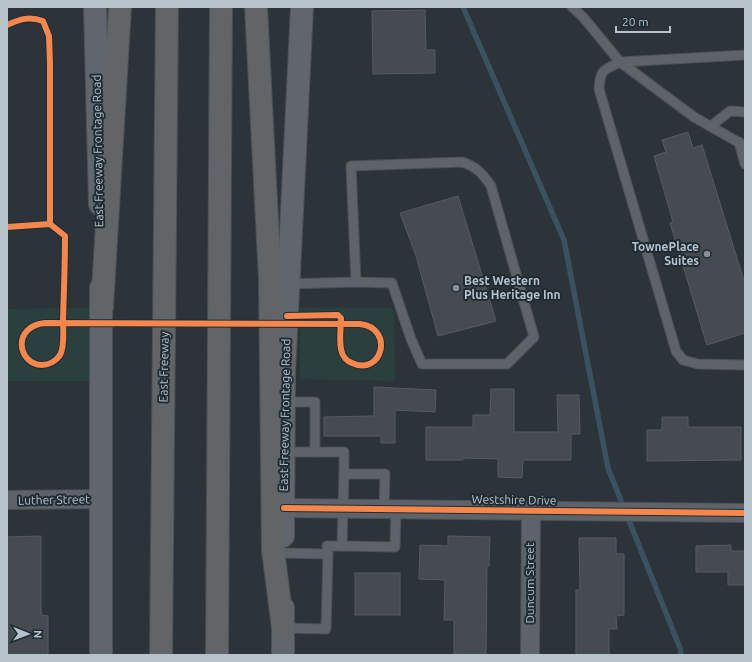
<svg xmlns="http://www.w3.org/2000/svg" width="752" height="662" font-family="Ubuntu,sans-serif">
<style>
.green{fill:#2a403f}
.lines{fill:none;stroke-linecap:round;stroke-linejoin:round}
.stream{stroke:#3a5161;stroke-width:5.5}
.building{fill:#454b50;stroke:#555c61}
.lane-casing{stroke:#4b5054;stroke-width:11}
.street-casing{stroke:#4b5054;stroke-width:20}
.secondary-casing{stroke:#4b5054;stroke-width:24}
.highway-casing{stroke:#4a5055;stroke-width:24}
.path{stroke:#5a6164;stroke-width:2.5;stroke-dasharray:3 3;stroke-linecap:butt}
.lane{stroke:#5d6368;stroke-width:9}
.street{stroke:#5d6368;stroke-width:18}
.secondary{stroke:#61666c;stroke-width:22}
.highway{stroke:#616568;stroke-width:22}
.path-bridge{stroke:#5a6164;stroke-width:2.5;stroke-dasharray:3 3;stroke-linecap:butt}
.cycleway-casing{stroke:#202c35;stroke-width:8}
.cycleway{stroke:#f5874c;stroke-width:6}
.poi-dot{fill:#879097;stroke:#202c35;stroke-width:1.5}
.labels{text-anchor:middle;stroke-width:4;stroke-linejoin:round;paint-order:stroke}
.street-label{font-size:12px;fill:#b7c2ca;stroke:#202c35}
.poi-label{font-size:12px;font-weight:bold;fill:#b7c2ca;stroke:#202c35;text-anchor:end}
</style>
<rect width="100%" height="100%" fill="#2d3439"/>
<g class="green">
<path d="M300,307L392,308L394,315L395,381L300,379Z"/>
<path d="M89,308V381H7V309Z"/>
</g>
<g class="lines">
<path class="stream" d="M463,7L564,240L608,468L680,648L681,655"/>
</g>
<g class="building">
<path d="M425,10L426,50H435V73L373,74L372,11Z"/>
<path d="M688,132L693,148L702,145L745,284V333L707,345L670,223L673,222L654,156L666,152L662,140Z"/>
<path d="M458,196L496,321L438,336L416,256L400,213Z"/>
<path d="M374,387L436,390L435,412L395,410V443H381V436H324V417L374,416Z"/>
<path d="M491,389H514V432H558L557,395H579L580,434H571V460H523L522,478L498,477V459L463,458V460H426V427H473V415H490Z"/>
<path d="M662,417H688V427H741V460L647,461V430H662Z"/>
<path d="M41,536V615L48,616V655H7V537Z"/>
<path d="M448,536L490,537L489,566H487L486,655L454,654V620H444L445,580L419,579L420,545L448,546Z"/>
<path d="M579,538H616V554H624V615L616,616L617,629H609V655H576V590H580Z"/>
<path d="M731,545V551H745V585H728V572H696V546Z"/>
<rect x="355" y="573" width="45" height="42"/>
</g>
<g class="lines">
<g class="lane-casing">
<g id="lane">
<path d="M572,7L583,17L620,62L694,117L745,146"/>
<path d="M745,55L620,62C604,70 600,69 599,89L676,351L683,360L698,364L745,365"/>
<path d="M711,126L730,111L745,112"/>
<path d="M739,142L745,164"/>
<path d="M289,284L356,282L351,166L462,162C477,167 482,173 491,186L534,337L507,364H422L411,339L392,283L356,282"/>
<path d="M284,402H315V452H284"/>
<path d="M315,452H344V474"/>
<path d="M342,546L395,547L396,509"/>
<path d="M328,554L327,546H342L344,474H385L384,509"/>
<path d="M283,628L326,629L328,554L283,553"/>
</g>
</g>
<g class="street-casing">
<g id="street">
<path d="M7,500L101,499"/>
<path d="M284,508L745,513"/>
<path d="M530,655L531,511"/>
</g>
</g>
<g class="secondary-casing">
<g id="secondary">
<path d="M95,7L100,204"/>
<path d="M283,536L284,374L302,7"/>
<path d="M101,655V288"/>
<path d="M283,655V608"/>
</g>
</g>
<g class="highway-casing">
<g id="highway">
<path d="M256,7L270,279L273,550L283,628"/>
<path d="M102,307L120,7"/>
<path d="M161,655L167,7"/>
<path d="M217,655L221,7"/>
</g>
</g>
<g class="path">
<path d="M7,25C20,19 29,16 43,21L49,36L50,63V224"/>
<path d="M7,227L50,224L65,236L63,348C60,356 56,362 48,364C20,371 8,327 45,323"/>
<path d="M306,315H338L341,318C341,328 339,339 341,349C342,355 346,361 352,363C382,377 395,328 360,324"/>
</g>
<use href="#lane" class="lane"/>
<use href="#street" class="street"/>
<use href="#secondary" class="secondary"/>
<use href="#highway" class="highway"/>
<path class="path-bridge" d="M45,323L360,324"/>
<g class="cycleway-casing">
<g id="cycleway">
<path d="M7,25C20,19 29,16 43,21L49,36L50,63V224"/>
<path d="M7,227L50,224L65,236C65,264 64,291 63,319C63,328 65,347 60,355C56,361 49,365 42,365C17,364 12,326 45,323L360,324C395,328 382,377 352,363C346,361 342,355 341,349C339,339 341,328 341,318L338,315L287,316"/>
<path d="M284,508L745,513"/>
</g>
</g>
<use href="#cycleway" class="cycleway"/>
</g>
<g class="poi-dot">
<circle cx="707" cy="254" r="4"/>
<circle cx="456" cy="288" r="4"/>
</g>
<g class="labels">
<g class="street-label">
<text transform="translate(98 151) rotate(-91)" y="4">East Freeway Frontage Road</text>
<text transform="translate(164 367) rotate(-89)" y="4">East Freeway</text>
<text transform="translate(285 415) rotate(-89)" y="4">East Freeway Frontage Road</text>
<text transform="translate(54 500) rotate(-1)" y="4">Luther Street</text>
<text transform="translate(514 500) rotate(1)" y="4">Westshire Drive</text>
<text transform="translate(530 583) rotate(-90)" y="4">Duncum Street</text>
</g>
<g class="poi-label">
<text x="699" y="251">TownePlace<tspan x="699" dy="14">Suites</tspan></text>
<text x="464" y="285" text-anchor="start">Best Western<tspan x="464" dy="14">Plus Heritage Inn</tspan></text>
</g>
</g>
<rect width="752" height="662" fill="none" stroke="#b7c2ca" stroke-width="16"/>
<g transform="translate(28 634) rotate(91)" stroke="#202c35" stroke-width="3" paint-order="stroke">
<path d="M0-3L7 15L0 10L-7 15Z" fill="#b7c2ca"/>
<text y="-6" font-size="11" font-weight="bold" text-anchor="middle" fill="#b7c2ca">N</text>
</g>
<path d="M616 26v6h54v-6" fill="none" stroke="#b7c2ca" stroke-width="2"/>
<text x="622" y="26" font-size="12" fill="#b7c2ca" stroke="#202c35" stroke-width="3" paint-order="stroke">20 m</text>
</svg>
